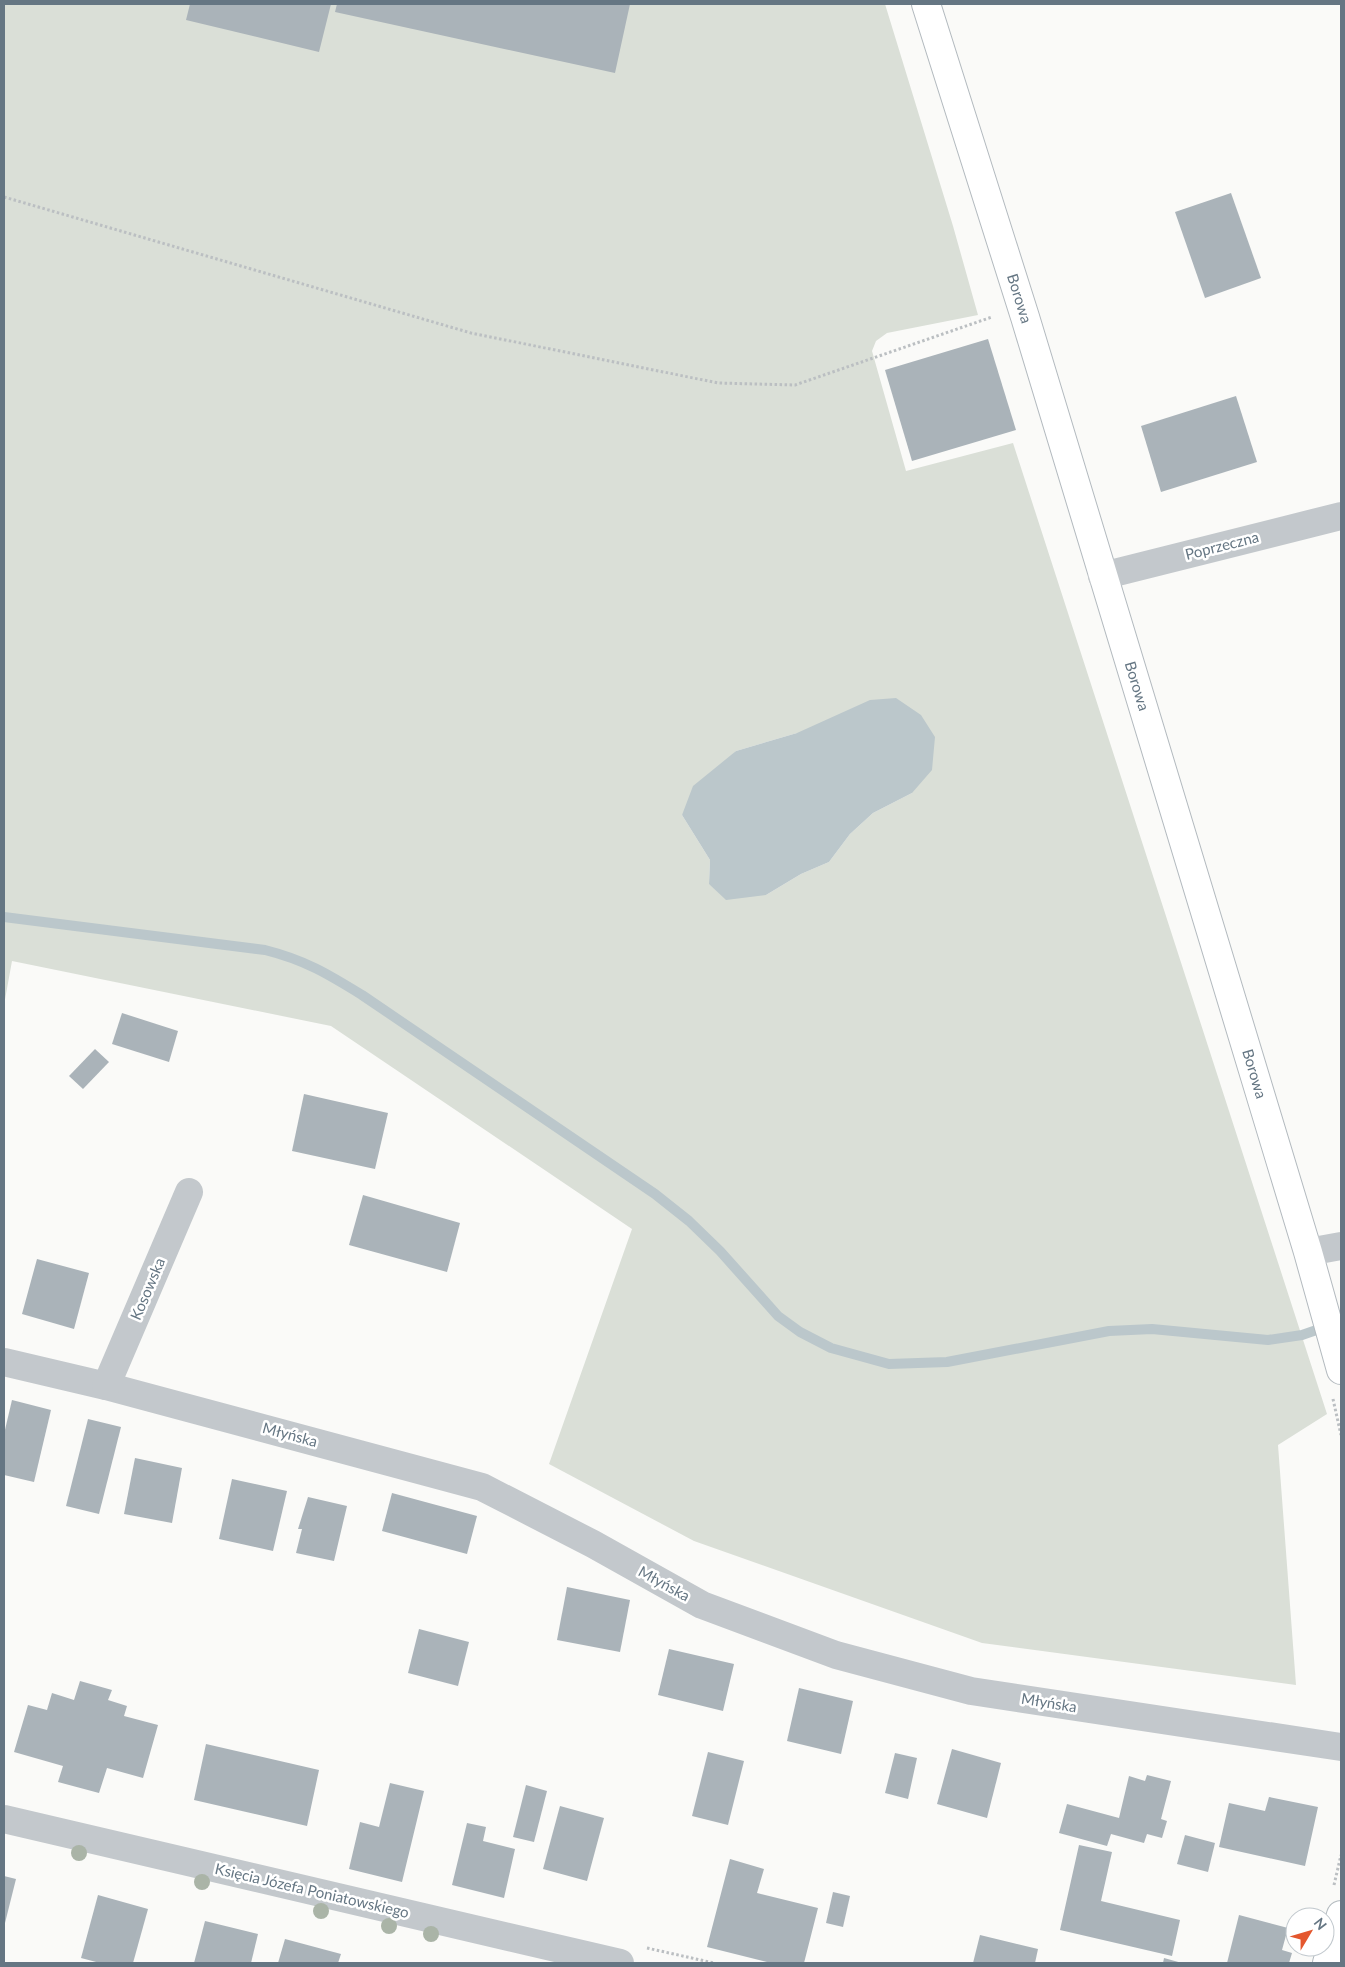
<svg xmlns="http://www.w3.org/2000/svg" width="1345" height="1967" font-family="Lato,sans-serif">
<style>
.green{fill:#dadfd7;fill-rule:evenodd}
.water{fill:#bbc7cb}
.lines{fill:none;stroke-linecap:round;stroke-linejoin:round}
.stream{stroke:#bbc7cb;stroke-width:10}
.building{fill:#aab3b9}
.secondary-casing{stroke:#b3babf;stroke-width:30}
.path{stroke:#bbbfc2;stroke-width:3;stroke-dasharray:2.5 2.5;stroke-linecap:butt}
.street{stroke:#c3c8cc;stroke-width:28}
.secondary{stroke:#fff;stroke-width:28}
.tree{fill:#aab4a7}
.labels{text-anchor:middle;stroke-width:5;stroke-linejoin:round;paint-order:stroke}
.street-label{font-size:15px;fill:#657683;stroke:#fff}
</style>
<rect width="100%" height="100%" fill="#fafaf8"/>
<path class="green" d="M4,4H885L953,226L978,315L887,333L876,341L872,351L906,471L1013,443L1327,1414L1278,1445L1296,1685L982,1643L694,1541L549,1464L632,1229L331,1026L12,961L4,1005ZM797,733L912,793L873,813L850,834L829,862L801,874L766,895L709,884L710,860L682,815L736,751Z"/>
<path class="water" d="M896,698L921,715L935,737L932,770L912,793L873,813L850,834L829,862L801,874L766,895L726,900L709,884L710,860L682,815L693,786L736,751L797,733L870,700Z"/>
<g class="lines">
<path class="stream" d="M4,917L265,950C305,960 328,974 362,995L655,1194L689,1221L720,1251L778,1316L800,1332L831,1348L889,1364L947,1362L1109,1331L1152,1329L1268,1340L1302,1335L1328,1326"/>
</g>
<g class="building">
<path d="M190,4H331L319,52L186,20Z"/>
<path d="M337,4H630L615,73L335,12Z"/>
<path d="M1231,193L1261,278L1205,298L1175,212Z"/>
<path d="M988,339L1016,430L912,461L885,370Z"/>
<path d="M1236,396L1257,462L1161,492L1141,426Z"/>
<path d="M122,1013L178,1031L169,1062L112,1044Z"/>
<path d="M95,1049L109,1062L83,1089L69,1076Z"/>
<path d="M304,1094L388,1113L375,1169L292,1151Z"/>
<path d="M363,1195L460,1223L447,1272L349,1245Z"/>
<path d="M37,1259L89,1273L74,1329L22,1314Z"/>
<path d="M12,1400L51,1410L34,1482L4,1475V1434Z"/>
<path d="M88,1419L121,1427L99,1514L66,1506Z"/>
<path d="M135,1458L182,1468L172,1523L124,1514Z"/>
<path d="M232,1479L287,1491L273,1551L219,1539Z"/>
<path d="M392,1493L477,1516L467,1554L382,1531Z"/>
<path d="M308,1497L347,1506L334,1561L296,1553L302,1529H298Z"/>
<path d="M567,1587L630,1600L620,1652L557,1640Z"/>
<path d="M419,1629L469,1642L458,1686L408,1673Z"/>
<path d="M669,1649L734,1664L723,1711L658,1695Z"/>
<path d="M80,1681L112,1690L108,1700L127,1706L124,1716L158,1725L143,1778L107,1768L99,1793L58,1782L63,1766L14,1752L28,1705L47,1710L52,1693L74,1700Z"/>
<path d="M799,1688L853,1701L841,1754L787,1741Z"/>
<path d="M206,1744L319,1770L307,1826L194,1800Z"/>
<path d="M952,1749L1001,1763L987,1818L937,1804Z"/>
<path d="M708,1752L744,1761L728,1825L692,1816Z"/>
<path d="M895,1753L917,1758L908,1799L885,1793Z"/>
<path d="M1147,1775L1171,1781L1161,1819L1167,1821L1162,1838L1147,1834L1144,1843L1111,1834L1107,1846L1059,1833L1067,1804L1119,1818L1129,1776L1145,1781Z"/>
<path d="M390,1783L424,1791L402,1882L349,1869L360,1822L379,1827Z"/>
<path d="M526,1785L547,1791L534,1842L513,1837Z"/>
<path d="M1269,1797L1318,1807L1305,1866L1219,1847L1229,1803L1265,1811Z"/>
<path d="M560,1806L604,1818L587,1881L543,1869Z"/>
<path d="M467,1823L486,1827L483,1841L515,1849L504,1898L452,1885Z"/>
<path d="M1185,1835L1215,1843L1208,1872L1177,1864Z"/>
<path d="M1079,1845L1112,1852L1101,1901L1180,1920L1172,1956L1060,1930Z"/>
<path d="M730,1859L764,1869L757,1893L818,1908L804,1963H771L707,1947Z"/>
<path d="M4,1876L16,1879L4,1927Z"/>
<path d="M833,1892L850,1896L843,1927L826,1923Z"/>
<path d="M98,1895L148,1909L133,1963H100L81,1958Z"/>
<path d="M1239,1915L1288,1928L1282,1950L1292,1953L1289,1963H1227Z"/>
<path d="M205,1921L258,1934L251,1963H194Z"/>
<path d="M980,1935L1038,1949L1035,1963H973Z"/>
<path d="M285,1939L341,1954L338,1963H278Z"/>
<path d="M1164,1958L1182,1963H1163Z"/>
</g>
<g class="lines">
<g class="secondary-casing">
<g id="secondary">
<path id="s1" d="M926,4L1025,317L1308,1252L1341,1370"/>
<path d="M1327,1963L1341,1915"/>
</g>
</g>
<g class="path">
<path d="M4,197L471,333L718,383L795,385L992,317"/>
<path d="M1333,1399L1341,1435"/>
<path d="M1334,1885L1341,1855"/>
<path d="M647,1948L714,1963"/>
</g>
<g class="street">
<path d="M1102,576L1341,516"/>
<path d="M1308,1252L1341,1246"/>
<path d="M4,1362L106,1386L482,1487L593,1544L702,1605L836,1655L971,1691L1341,1747"/>
<path d="M106,1386L189,1192"/>
<path d="M4,1819L620,1963"/>
</g>
<use href="#secondary" class="secondary"/>
</g>
<g class="tree">
<circle cx="79" cy="1853" r="8"/>
<circle cx="202" cy="1882" r="8"/>
<circle cx="321" cy="1911" r="8"/>
<circle cx="389" cy="1926" r="8"/>
<circle cx="431" cy="1934" r="8"/>
</g>
<g class="labels">
<g class="street-label">
<text dy="5" stroke="none"><textPath href="#s1" startOffset="309">Borowa</textPath></text>
<text transform="translate(1222 546) rotate(-14)" y="5">Poprzeczna</text>
<text dy="5" stroke="none"><textPath href="#s1" startOffset="714">Borowa</textPath></text>
<text dy="5" stroke="none"><textPath href="#s1" startOffset="1119">Borowa</textPath></text>
<text transform="translate(148 1289) rotate(-67)" y="5">Kosowska</text>
<text transform="translate(290 1435) rotate(15)" y="5">Młyńska</text>
<text transform="translate(664 1584) rotate(29)" y="5">Młyńska</text>
<text transform="translate(1049 1703) rotate(9)" y="5">Młyńska</text>
<text transform="translate(312 1891) rotate(13)" y="5">Księcia Józefa Poniatowskiego</text>
</g>
</g>
<rect width="1345" height="1967" fill="none" stroke="#657683" stroke-width="10"/>
<g transform="translate(1310 1932) rotate(52)"><circle r="24" fill="#ffffff" stroke="#c1c8cd"/>
<path d="M0-4L9 19L0 12L-9 19Z" fill="#e4572e"/>
<text y="-8" font-size="14" font-weight="bold" text-anchor="middle" fill="#657683">N</text>
</g>
</svg>
